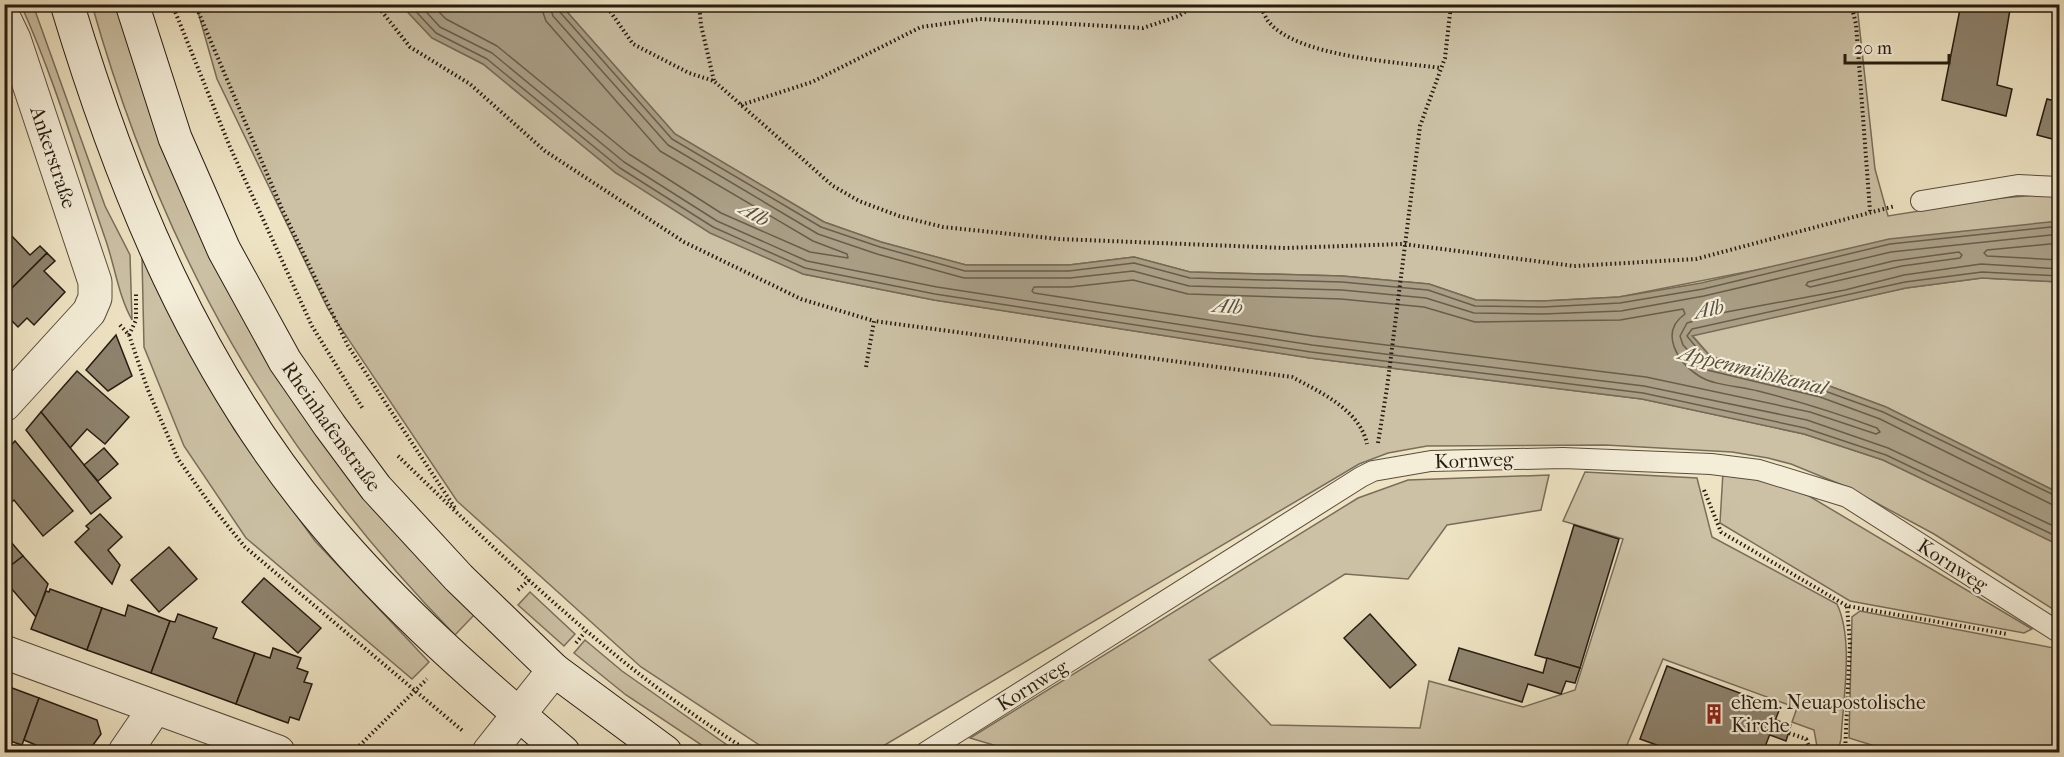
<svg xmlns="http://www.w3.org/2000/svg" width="2064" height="757" font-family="'IM FELL French Canon',serif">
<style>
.green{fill:#ccc1a5;stroke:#796e5b;stroke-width:1.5}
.water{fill:#aa9f86;stroke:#756b57;stroke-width:1.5}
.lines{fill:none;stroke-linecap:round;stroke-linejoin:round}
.shore{stroke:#685e4c;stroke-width:1.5}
.building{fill:#8e836e;stroke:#261c11;stroke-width:1.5}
.service-casing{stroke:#584e3e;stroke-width:22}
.minor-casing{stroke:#584e3e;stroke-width:35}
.secondary-casing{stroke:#261c11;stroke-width:35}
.path{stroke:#261c11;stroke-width:4;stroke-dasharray:1.5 3;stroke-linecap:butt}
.service{stroke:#f4edd8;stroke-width:20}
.minor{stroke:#f4edd8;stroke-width:33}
.secondary{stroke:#f4edd8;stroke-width:33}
.labels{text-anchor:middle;stroke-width:4.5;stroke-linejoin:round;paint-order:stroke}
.street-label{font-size:20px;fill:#261c11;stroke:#f4edd8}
.poi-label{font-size:20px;fill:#261c11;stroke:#f4edd8;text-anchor:start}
.water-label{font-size:21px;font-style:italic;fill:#5b5040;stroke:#f4edd8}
</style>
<rect width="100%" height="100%" fill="#eee3c3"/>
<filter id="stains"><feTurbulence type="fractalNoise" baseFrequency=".00333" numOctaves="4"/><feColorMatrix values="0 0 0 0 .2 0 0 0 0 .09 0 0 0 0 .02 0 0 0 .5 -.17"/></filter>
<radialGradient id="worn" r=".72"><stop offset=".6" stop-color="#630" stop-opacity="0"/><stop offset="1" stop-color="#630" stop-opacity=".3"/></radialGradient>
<g class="green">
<path d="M21,5H33L105,206L130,255L132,320C118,295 115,266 105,238C78,160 55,80 21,5Z"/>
<path d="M92,5H118L209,248L475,614L455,635C273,448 163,255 92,5Z"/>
<path d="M196,5H401L432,38L483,64L616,173L803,274L934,300L1310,358L1642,399L1804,434L1883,460L2059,545V613L1934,534L1847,487L1791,464L1768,458L1732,452L1605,445L1427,446L1388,453L1359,464L873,752H770L641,667L457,501L328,309L217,79Z"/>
<path d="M561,5H1857L1875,169L1888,216L2001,198L2059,193V221L1786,264L1619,297L1543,301L1476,300L1429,284L1342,276L1190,272L1134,257L1069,265H966L881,242L824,222L675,134Z"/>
<path d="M142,257L234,429L315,541L429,662L412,679L246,538L184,446L144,347Z"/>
<path d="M1982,278L2059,282V493L1886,407L1824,384L1711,357L1692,335L1906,288Z"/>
<path d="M1585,472L1697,478L1712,537L1837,604C1854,640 1843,699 1841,739L1838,752H1818L1814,730L1792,722L1797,708L1663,659L1624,752H1017L970,738L1358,498L1408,480L1549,475L1541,510L1447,525L1408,579L1345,574L1209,660L1271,725L1420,728L1429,681L1523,707L1575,690L1623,539L1563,521Z"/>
<path d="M1723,472L1765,479L1809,496L2032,629L2024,633L1850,601L1720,523Z"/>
<path d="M530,592L575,634L564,646L518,605Z"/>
<path d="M1860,611L2059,649V752H1894L1849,738L1852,617Z"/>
<path d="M585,640L622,671L737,752H712L626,695L574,653Z"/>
</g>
<path class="water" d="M401,5H561L675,134L824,222L881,242L966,265H1069L1134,257L1190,272L1342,276L1429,284L1476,300L1543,301L1619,297L1701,283L1889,239L2059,221V282L1982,278L1906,288L1692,336L1711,357L1824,384L1886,407L2059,493V545L1883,460L1804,434L1642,399L1310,358L934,300L803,274L710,233L616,173L483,64L432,38Z"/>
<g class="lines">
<g class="shore">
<path d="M409,4L436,33L487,59L620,168L713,227L805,268L935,294L1311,352L1643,393L1805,428L1886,455L2060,538"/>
<path d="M419,4L440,27L492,53L624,162L717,221L807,261L937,287L1312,345L1644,386L1807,420L1888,448L2060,529"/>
<path d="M431,4L446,19L497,46L629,154L721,213L810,252L848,258L847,254L813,241L660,151L546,21L540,4"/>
<path d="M549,4L553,16L668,145L818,234L877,254L964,278H1070L1133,271L1189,286L1342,290L1426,298L1474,313L1543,314L1621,311L1704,296L1891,252L2060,234"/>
<path d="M557,4L559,11L672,139L821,227L880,247L965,271H1069L1134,263L1190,278L1342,282L1428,290L1475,306L1543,307L1620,303L1703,289L1890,244L2060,226"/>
<path d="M2060,243L1987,250L1984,253L1987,256L2060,260"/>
<path d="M1959,252L1962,255L1960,258L1902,266L1810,287L1806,285L1808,282L1893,261Z"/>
<path d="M2060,269L1981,264L1904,275L1845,290L1721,313L1687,323L1680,336L1683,345L1707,370L1820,397L1880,419L2051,504L2060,505"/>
<path d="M2060,276L1982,272L1905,282L1692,329L1687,336L1709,363L1822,390L1883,412L2060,498"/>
<path d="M1133,280L1188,294L1341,299L1424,307L1475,322L1620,320L1683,309L1685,314C1659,332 1677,362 1699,376C1715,386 1740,386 1758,391C1798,401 1837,413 1877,428L1880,432L1876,434L1810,412L1646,377L1313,336L1034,293L1032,291L1034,287H1070Z"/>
</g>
</g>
<g class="building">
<path d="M1961,4H2011L1997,85L2012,89L2006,116L1942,100Z"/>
<path d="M2047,99L2060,102V141L2037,135Z"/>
<path d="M8,232L30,255L40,246L47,253L4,296V236Z"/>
<path d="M47,253L55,261L44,271L65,292L34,325L27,318L18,327L6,315L10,311L4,306V296Z"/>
<path d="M116,335L132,376L108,391L86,370Z"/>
<path d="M77,371L129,417L105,444L87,429L70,448L41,412Z"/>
<path d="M41,412L111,498L91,514L26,430Z"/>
<path d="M15,441L73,511L43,536L14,500L6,507L4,504V453Z"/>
<path d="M104,448L118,464L98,481L84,465Z"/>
<path d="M100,514L122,537L108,550L120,565L112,584L75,542L89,529L86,526Z"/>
<path d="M1574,525L1619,539L1580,668L1535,655Z"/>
<path d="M4,534L23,556L4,571Z"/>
<path d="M169,547L197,579L159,612L131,580Z"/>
<path d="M23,556L48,584L36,617L4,580V571Z"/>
<path d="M264,578L321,628L298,653L242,602Z"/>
<path d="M50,589L102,608L87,650L31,629L46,591L49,592Z"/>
<path d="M128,605L170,621L151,673L87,650L102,608L125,616Z"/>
<path d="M178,614L217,628L213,638L255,653L236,704L151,673L170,621L175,622Z"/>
<path d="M1370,614L1416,665L1390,688L1344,638Z"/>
<path d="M273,648L301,658L297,668L308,672L304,682L312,684L299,720L290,717L288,723L236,704L255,653L270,658Z"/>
<path d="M1459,648L1543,673L1547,658L1580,668L1575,683L1566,681L1561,694L1528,684L1522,702L1449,680Z"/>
<path d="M1667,666L1780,708L1763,752H1676L1640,739Z"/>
<path d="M4,685L39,698L22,745L4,739Z"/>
<path d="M39,698L97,720L101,734L88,752H52L24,740Z"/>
<path d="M1776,720L1791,725L1786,741L1770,735Z"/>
</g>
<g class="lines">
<g class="service-casing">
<g id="service">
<path d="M1921,201L2018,185L2060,187"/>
<path d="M926,752L1361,477L1373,471L1431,461L1563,458L1711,464L1759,470L1847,497L2060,633"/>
</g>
</g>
<g class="minor-casing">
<g id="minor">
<path id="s1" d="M4,18L14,39L95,282V298L89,312L4,405"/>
<path d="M4,652L278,752"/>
<path d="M125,752L155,708"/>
<path d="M489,752L554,670"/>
</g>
</g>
<g class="secondary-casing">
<g id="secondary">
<path d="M67,4C124,193 197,371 325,524C396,609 479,681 563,752"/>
<path id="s2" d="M132,4L175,138L224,250L285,361L330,426L376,488L459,578L554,670L665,752"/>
</g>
</g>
<g class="path">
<path d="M172,4L230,147L312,326L363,409"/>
<path d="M195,4L282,209L348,346L455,508"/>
<path d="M376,4L410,47L470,84L545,151L684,242L801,299L874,321"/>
<path d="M605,4L633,44L689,73L714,81L833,186L859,201L899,216L943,227L1059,239L1285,248L1403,244L1574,266L1696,259L1895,206"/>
<path d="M699,4L701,25L714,81"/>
<path d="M1259,4C1262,10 1265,16 1268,21C1296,57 1398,62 1441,68"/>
<path d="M1851,4L1856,24L1870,211"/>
<path d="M741,105L812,82L921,27L980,19L1143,28L1179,16L1196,4"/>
<path d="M120,325L129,335L148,390L178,459L210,504L245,547L464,732"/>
<path d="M129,335L136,320V292"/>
<path d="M866,367L874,321L1292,377C1320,392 1360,410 1367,444"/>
<path d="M1378,443L1387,388L1420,126L1445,58L1450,13L1447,4"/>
<path d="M398,456C510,564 617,669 750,752"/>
<path d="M1704,490L1721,532L1847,606L2007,634"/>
<path d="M518,590L529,580"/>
<path d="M576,643L585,632"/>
<path d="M1789,733L1806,739L1811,752"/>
<path d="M353,752L427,679"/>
<path d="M1803,752L1810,749"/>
<path d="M1845,752L1850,644L1847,606"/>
</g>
<use href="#service" class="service"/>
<use href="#minor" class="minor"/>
<use href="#secondary" class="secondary"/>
</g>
<defs>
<g id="building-bare" transform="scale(1.62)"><path d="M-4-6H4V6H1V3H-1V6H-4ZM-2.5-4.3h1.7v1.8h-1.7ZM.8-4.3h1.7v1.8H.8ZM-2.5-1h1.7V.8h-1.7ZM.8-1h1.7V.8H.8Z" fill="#8f2418" stroke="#f4edd8" stroke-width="2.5" paint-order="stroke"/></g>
</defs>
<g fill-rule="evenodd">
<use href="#building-bare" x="1714" y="714"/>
</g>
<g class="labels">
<g class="street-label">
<text dy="7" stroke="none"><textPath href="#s1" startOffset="148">Ankerstraße</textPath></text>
<text dy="7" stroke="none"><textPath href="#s2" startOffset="470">Rheinhafenstraße</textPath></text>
<text transform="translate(1474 460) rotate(-2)" y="7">Kornweg</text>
<text transform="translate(1953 565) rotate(33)" y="7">Kornweg</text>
<text transform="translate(1032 685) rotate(-32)" y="7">Kornweg</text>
</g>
<g class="poi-label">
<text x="1731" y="709">ehem. Neuapostolische<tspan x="1731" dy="23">Kirche</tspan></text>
</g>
<g class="water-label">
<text transform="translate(755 214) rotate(32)" y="7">Alb</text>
<text transform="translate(1228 306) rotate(6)" y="7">Alb</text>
<text transform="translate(1709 309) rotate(-10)" y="7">Alb</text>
<text transform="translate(1753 370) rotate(14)" y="7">Appenmühlkanal</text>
</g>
</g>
<rect width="2064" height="757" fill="none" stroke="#eee3c3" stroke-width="24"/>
<rect x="6" y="6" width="2052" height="745" fill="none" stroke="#261c11" stroke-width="3"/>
<rect x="12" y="12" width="2040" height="733" fill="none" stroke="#261c11" stroke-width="1.5"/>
<path d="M1845 54v9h104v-9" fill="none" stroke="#261c11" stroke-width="3"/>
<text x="1854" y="54" font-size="18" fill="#261c11" stroke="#f4edd8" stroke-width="4.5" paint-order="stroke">20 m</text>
<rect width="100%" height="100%" filter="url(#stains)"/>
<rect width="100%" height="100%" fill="url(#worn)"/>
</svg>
